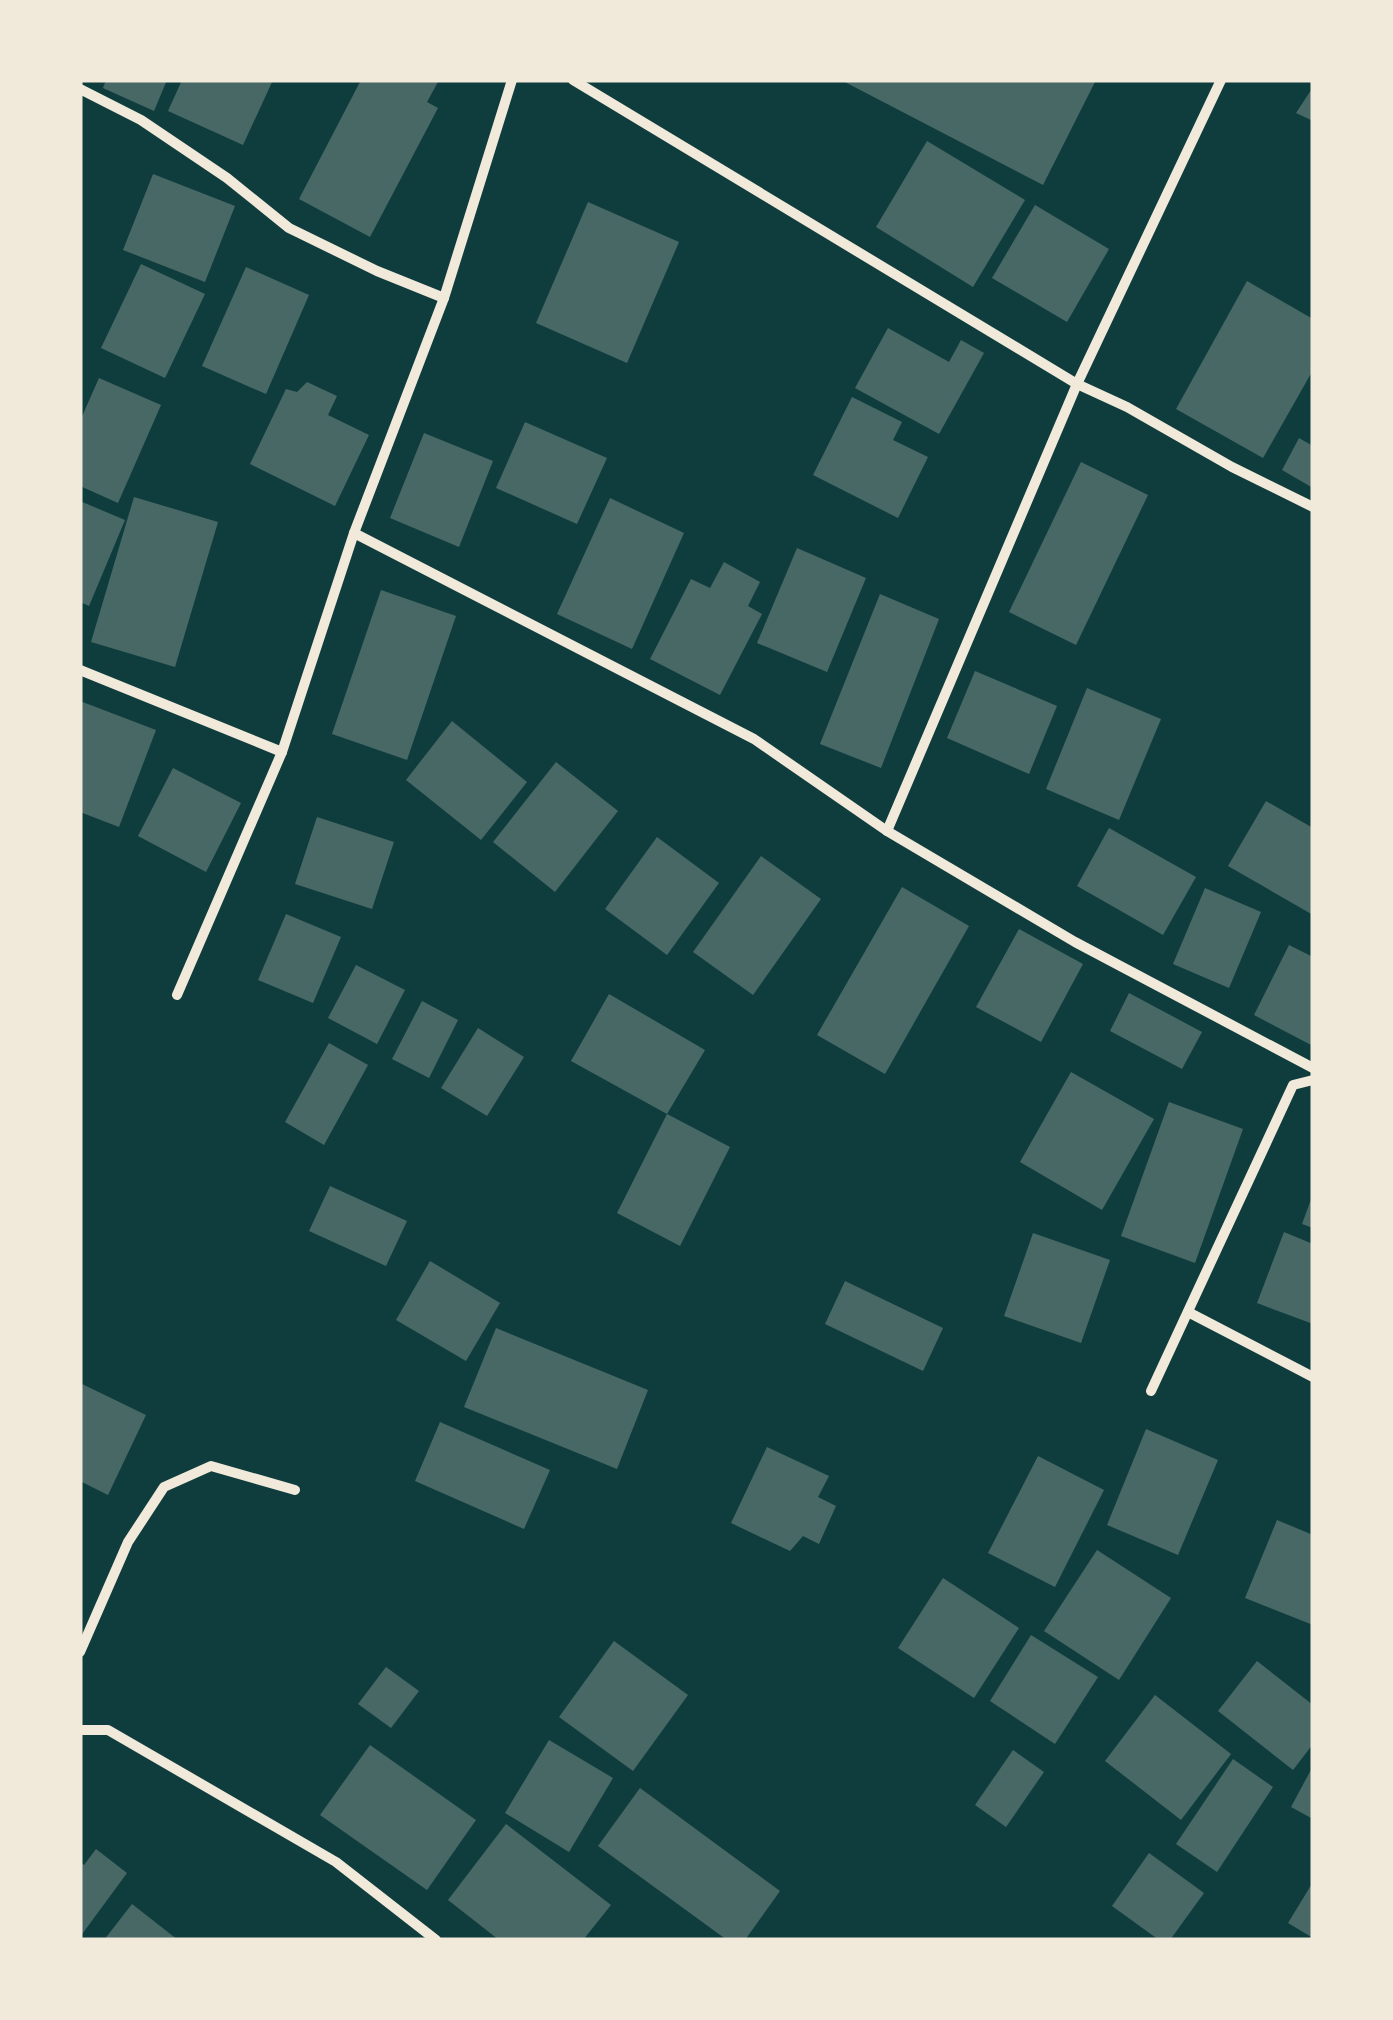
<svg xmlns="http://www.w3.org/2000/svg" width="1393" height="2020" font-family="'Alegreya Sans',sans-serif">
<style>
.building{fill:#486865}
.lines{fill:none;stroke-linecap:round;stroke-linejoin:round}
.minor{stroke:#f1e9da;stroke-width:10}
</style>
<rect width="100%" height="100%" fill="#0f3d3e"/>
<g class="building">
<path d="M106,80H167L154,111L103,88Z"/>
<path d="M182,80H273L243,145L168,111Z"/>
<path d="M361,80H439L427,102L438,108L370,237L299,199Z"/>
<path d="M841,80H1096L1043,185Z"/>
<path d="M1313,87V121L1296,113Z"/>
<path d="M927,141L1025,200L973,287L876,227Z"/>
<path d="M153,174L235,206L205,282L123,250Z"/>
<path d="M588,202L679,242L627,363L536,323Z"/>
<path d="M1035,205L1109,249L1067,322L992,278Z"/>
<path d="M141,264L205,294L165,378L101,348Z"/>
<path d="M246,267L309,295L266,394L202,366Z"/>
<path d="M1247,281L1313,319V370L1263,458L1176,409Z"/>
<path d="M888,328L949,362L961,340L984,353L939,434L855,388Z"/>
<path d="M99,378L161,405L118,503L80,486V421Z"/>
<path d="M307,382L337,396L328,415L369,435L335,506L250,464L286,389L297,392Z"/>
<path d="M852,397L902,422L893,440L928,457L898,518L813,475Z"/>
<path d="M525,422L607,458L577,524L496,488Z"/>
<path d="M424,433L493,461L459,547L390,518Z"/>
<path d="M1299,438L1313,446V488L1282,470Z"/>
<path d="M1081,462L1148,495L1076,645L1009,612Z"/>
<path d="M134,497L218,522L175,667L91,642Z"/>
<path d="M610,498L684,533L632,649L557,614Z"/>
<path d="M80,501L125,520L89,606L80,602Z"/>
<path d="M797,548L866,578L827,672L757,643Z"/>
<path d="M724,562L760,582L748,606L762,614L720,695L650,659L691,579L710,588Z"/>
<path d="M381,590L456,616L407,760L332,734Z"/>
<path d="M880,594L939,619L881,768L820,744Z"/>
<path d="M975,671L1057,706L1029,774L947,738Z"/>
<path d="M1087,688L1161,719L1119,820L1046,789Z"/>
<path d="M80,701L156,730L119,827L80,812Z"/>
<path d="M452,721L527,782L481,840L406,780Z"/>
<path d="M556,762L618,811L555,892L493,842Z"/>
<path d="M173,768L241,803L206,872L138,836Z"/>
<path d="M1266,801L1313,828V915L1228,866Z"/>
<path d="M317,817L394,842L372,909L295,884Z"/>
<path d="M1109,828L1196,877L1163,935L1077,886Z"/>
<path d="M657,837L719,883L667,955L605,909Z"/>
<path d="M761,856L821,899L753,995L693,952Z"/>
<path d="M902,887L969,926L885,1074L817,1035Z"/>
<path d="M1205,888L1261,912L1229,988L1173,964Z"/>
<path d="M286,914L341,937L313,1003L258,980Z"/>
<path d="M1019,929L1083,964L1041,1042L976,1007Z"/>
<path d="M1289,945L1313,957V1046L1254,1015Z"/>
<path d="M356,965L405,990L377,1044L328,1018Z"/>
<path d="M1129,993L1202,1032L1182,1069L1110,1031Z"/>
<path d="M609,994L705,1050L667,1114L730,1147L680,1246L617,1213L667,1114L571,1061Z"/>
<path d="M422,1001L458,1020L429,1078L392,1059Z"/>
<path d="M478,1028L524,1057L487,1116L441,1088Z"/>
<path d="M329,1043L368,1065L324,1145L285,1122Z"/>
<path d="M1071,1072L1154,1119L1102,1210L1020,1162Z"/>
<path d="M1169,1102L1243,1129L1195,1263L1121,1236Z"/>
<path d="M330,1186L407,1221L386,1266L309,1231Z"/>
<path d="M1313,1194V1228L1302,1224Z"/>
<path d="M1284,1232L1313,1244V1324L1257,1303Z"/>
<path d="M1033,1233L1110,1260L1081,1343L1004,1316Z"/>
<path d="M430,1261L500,1303L466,1361L396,1320Z"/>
<path d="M845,1281L943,1328L923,1371L825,1324Z"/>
<path d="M496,1328L648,1390L617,1469L464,1407Z"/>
<path d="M80,1383L146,1415L108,1495L80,1481Z"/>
<path d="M440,1422L550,1470L524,1529L415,1481Z"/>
<path d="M1146,1429L1218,1460L1178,1555L1107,1525Z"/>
<path d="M767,1447L829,1476L818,1497L836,1506L819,1544L803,1536L790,1551L731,1523Z"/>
<path d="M1038,1456L1104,1490L1055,1587L988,1553Z"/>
<path d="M1277,1520L1313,1535V1625L1245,1598Z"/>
<path d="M1097,1550L1171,1598L1119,1680L1044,1631Z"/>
<path d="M943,1578L1019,1628L974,1698L898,1648Z"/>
<path d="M1031,1635L1098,1677L1055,1744L990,1701Z"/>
<path d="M614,1641L688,1695L633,1771L559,1717Z"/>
<path d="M1257,1661L1313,1705V1744L1293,1770L1218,1711Z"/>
<path d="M386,1667L419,1691L391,1728L358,1704Z"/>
<path d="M1155,1695L1231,1754L1181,1820L1105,1761Z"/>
<path d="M549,1740L613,1778L569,1852L505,1813Z"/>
<path d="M370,1745L476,1820L427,1890L320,1815Z"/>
<path d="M1013,1750L1044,1772L1006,1827L975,1805Z"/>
<path d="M1233,1759L1273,1787L1217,1872L1176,1844Z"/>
<path d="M1313,1766V1819L1291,1807Z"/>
<path d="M640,1788L780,1891L745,1940H727L598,1846Z"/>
<path d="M506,1824L611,1905L583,1940H499L448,1900Z"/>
<path d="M96,1849L127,1873L80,1937V1862L84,1865Z"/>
<path d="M1149,1853L1204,1893L1170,1940H1159L1112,1906Z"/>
<path d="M1313,1882V1938L1288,1923Z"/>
<path d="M132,1904L178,1940H104Z"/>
</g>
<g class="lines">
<g class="minor">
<path d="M573,80L1077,384L1127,407L1232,467L1313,507"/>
<path d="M80,89L141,120L227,178L289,228L377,271L444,298"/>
<path d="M354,533L754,739L887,831L1075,942L1313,1068"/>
<path d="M80,670L282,752"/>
<path d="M887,831L1077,384L1221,80"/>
<path d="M177,995L282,752L354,533L444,298L512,80"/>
<path d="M1188,1312L1313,1377"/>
<path d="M1151,1391L1293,1085L1313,1080"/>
<path d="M80,1652L128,1542L164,1487L211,1466L295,1490"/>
<path d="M80,1730H108L336,1862L436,1940"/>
</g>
</g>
<rect width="1393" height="2020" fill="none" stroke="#f1e9da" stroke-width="165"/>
</svg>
